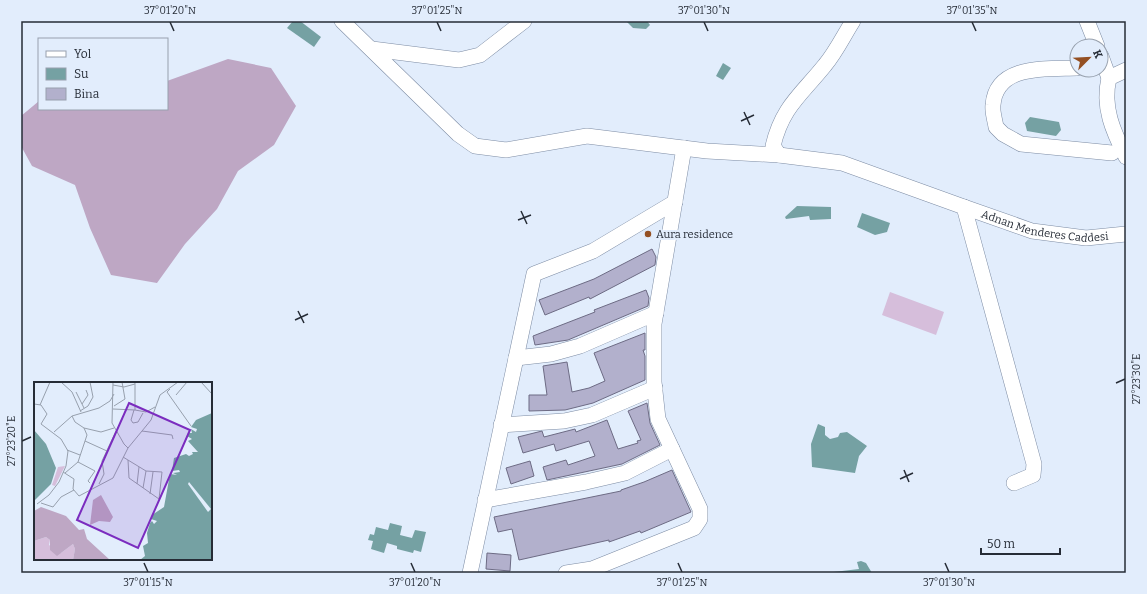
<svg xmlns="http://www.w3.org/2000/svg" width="1147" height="594" font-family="Bitter,serif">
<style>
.green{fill:#d6bedb}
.forest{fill:#bea7c4}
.water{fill:#75a1a3}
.building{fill:#b2b0cc;stroke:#6d6b84}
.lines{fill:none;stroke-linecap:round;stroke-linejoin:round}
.minor-casing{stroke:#7d8ca4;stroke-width:16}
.minor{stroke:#fff;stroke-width:15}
.ticks{fill:none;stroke:#262c36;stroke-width:1.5}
.poi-dot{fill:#945023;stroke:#e2edfc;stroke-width:1.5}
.labels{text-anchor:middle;stroke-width:4;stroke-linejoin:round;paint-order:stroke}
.street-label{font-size:11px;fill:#262c36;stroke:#e2edfc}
.poi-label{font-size:11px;fill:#262c36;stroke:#e2edfc;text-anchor:start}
.inset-road{fill:none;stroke:#97a0ad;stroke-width:1}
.view{fill:#7b2cbf;fill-opacity:0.15;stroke:#7b2cbf;stroke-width:2}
.inset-edge{fill:none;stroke:#262c36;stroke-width:2}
.neatline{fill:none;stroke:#262c36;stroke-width:1.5}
.ticks-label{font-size:10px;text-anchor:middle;fill:#262c36}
</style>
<rect width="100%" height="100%" fill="#e2edfc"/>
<path class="green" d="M890,292L944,312L936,335L882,315Z"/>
<path class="forest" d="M228,59L271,68L296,106L274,145L238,171L217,209L185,244L157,283L111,275L90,228L75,185L32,166L21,146V116L39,101V109H167V81Z"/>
<g class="water">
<path d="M293,21H300L321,37L314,47L287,28Z"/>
<path d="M626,21H647L650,25L646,29L633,28Z"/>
<path d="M723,63L731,68L723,80L716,76Z"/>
<path d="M1030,117L1059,122L1061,130L1056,136L1027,131L1025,123Z"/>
<path d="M797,206L831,207V219L810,220L809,216L786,219L785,217Z"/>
<path d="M862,213L890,223L887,232L875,235L857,227Z"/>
<path d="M818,424L825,427V435L830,439L838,437L840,433L847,432L867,446L859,456L855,473L812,467L811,444Z"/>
<path d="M390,523L402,526L400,535L412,538L415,530L426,532L421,552L414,550L413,553L397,549V546L387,543L384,553L371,549L373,541L368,540L370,534L374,535L376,527L388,530Z"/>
<path d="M861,561L866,563L872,573H825L859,569L857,562Z"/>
</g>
<g class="building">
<path d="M652,249L656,257L655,265L590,299L589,297L545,315L539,300L594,279Z"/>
<path d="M646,290L649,298L648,306L568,340L535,345L533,336L595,312L594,310Z"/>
<path d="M645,333V350H643L645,356V380L593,403L565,410L529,411V395H547L543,366L567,362L572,392L589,388L605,381L594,353Z"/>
<path d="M647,403L650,423L660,445L622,464L547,480L543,467L566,460L568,465L595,456L589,441L556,451L554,444L523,453L518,437L542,431L544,437L575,429L576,432L607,420L618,449L638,443L637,441L641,440L628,411Z"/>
<path d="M530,461L534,476L511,484L506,468Z"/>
<path d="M672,470L691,512L641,533L640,531L609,542V540L519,560L512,529L498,532L494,517L621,491V490L644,482Z"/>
<path d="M487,553L511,555L510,571L486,569Z"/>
</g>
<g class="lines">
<g class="minor-casing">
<g id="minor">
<path d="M342,21L458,134L475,146L506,150L587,136L707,151L779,155L842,163L964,207L1034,464L1033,475L1014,483"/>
<path d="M1087,21L1097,46"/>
<path d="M372,49L459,60L480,55L524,21"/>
<path d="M1101,56L1109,78"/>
<path d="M1077,68C1047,69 996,64 993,105C992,112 995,120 996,127L1003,134L1021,144L1112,153"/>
<path d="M1126,70L1109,78C1102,107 1113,131 1126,157"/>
<path d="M779,155L773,146C782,107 801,95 825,65C836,52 844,35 853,21"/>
<path id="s1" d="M964,207L1032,231L1086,238L1126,234"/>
<path d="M516,358L551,354L580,346L656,313"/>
<path d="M501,425L564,421L592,415L655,388"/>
<path d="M485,500L586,482L625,473L672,449"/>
<path d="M470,573L534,274L593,251L675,202"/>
<path d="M566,573L592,569L694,528L700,519V509L658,419L654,382V324L684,148"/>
</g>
</g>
<use href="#minor" class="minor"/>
</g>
<path class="ticks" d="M170,22L174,31M437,22L441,31M704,22L708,31M972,22L976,31M744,112L750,125M741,121L754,115M521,211L527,224M518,220L531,215M298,311L304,323M295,320L308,314M1116,383L1125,379M22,441L31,437M904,470L909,482M900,479L913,473M144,563L148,572M411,563L415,572M678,563L682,572M945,563L949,572"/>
<circle class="poi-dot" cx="648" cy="234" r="4"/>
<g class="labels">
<g class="street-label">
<text dy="4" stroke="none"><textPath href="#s1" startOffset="84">Adnan Menderes Caddesi</textPath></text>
</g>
<g class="poi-label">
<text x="656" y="238">Aura residence</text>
</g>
</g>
<g transform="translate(34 382)">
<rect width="178" height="178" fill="#e2edfc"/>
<path d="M31,84L21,104L18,103L24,85ZM12,155L16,158L15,163L27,171L39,162L41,167L39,178H0V159Z" fill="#d6bedb"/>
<path d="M67,113L79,135L76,140L65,139L56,143L59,118ZM7,125L32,134L45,148L50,147L53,157L76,178H39L41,167L39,162L23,174L16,168V158L12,155L0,159V129Z" fill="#bea7c4"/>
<path d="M178,31V178H106L111,174L109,164L114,161L113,151L116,141L118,139L120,142L123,139L117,137L118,133L130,125L136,92L143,93L139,91L146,90L145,88L138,89L140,76L152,72L155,74L159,72L158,70H164L154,59L158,57L153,54L154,51H158L157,47L162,50L163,47L157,45L162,38ZM0,48L12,62L22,86L17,102L0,119Z" fill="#75a1a3"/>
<path d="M155,100L177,127L174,130L154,102Z" fill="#e2edfc"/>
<path class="inset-road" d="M27,0L38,10L47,30M79,0L78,41L90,62L94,66M101,0V28L112,30L121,25M167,0L178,12M79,3L90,5L101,2M136,7L133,10L157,44M42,10L50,26M142,13L153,0M0,22L7,23L13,32L7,42L27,57L34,69L32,84L25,100L15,113L3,122M48,22L54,13L52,8M6,23L16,0M80,24L91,17L88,0M79,27L101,28M100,28L97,38L99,41L104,40L109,31M46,29L54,24L59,15L56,0M50,46L67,50L80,46M108,49L117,38L126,13L144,0M20,50L38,34L65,26L76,19L80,12M51,59L73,69M33,68L46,73M89,75L112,89L128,90L125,117L95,96L94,78M44,80L61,89L54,99L56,101M29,90L40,97L39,107L45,114L79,96L94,66L108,49L138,53L139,57M31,91L44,80L53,53L50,46L41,40L38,34M65,102L70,92L68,79L82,49M103,102L105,85M109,106L112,89M116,112L119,90M7,121L19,125L27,115L40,108"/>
<path class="view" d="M95,21L156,48L104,166L43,138Z"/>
<rect width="178" height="178" class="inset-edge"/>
</g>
<rect width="1147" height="594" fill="none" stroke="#e2edfc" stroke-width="44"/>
<rect x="38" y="38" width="130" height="72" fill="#e2edfc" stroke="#97a0ad"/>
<rect x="46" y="51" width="20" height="6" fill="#ffffff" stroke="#97a0ad"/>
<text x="74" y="58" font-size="12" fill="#262c36">Yol</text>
<rect x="46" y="68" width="20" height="12" fill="#75a1a3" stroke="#97a0ad"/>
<text x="74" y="78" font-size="12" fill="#262c36">Su</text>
<rect x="46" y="88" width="20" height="12" fill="#b2b0cc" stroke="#97a0ad"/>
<text x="74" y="98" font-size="12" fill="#262c36">Bina</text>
<g transform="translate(1089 58) rotate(66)"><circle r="19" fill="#e2edfc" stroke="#97a0ad"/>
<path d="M0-3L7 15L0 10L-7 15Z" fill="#945023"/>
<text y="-6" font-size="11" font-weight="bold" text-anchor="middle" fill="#262c36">K</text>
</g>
<path d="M981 548v6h79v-6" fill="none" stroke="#262c36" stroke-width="2"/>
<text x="987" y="548" font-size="12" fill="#262c36" stroke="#e2edfc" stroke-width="3" paint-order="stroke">50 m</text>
<rect x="22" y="22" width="1103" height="550" class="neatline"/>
<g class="ticks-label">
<text x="170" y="14">37°01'20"N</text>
<text x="437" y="14">37°01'25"N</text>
<text x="704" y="14">37°01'30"N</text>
<text x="972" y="14">37°01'35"N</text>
<text transform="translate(1136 379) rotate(-90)" y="4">27°23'30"E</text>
<text transform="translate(11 441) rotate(-90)" y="4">27°23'20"E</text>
<text x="148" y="586">37°01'15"N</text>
<text x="415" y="586">37°01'20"N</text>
<text x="682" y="586">37°01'25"N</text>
<text x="949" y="586">37°01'30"N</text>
</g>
</svg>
